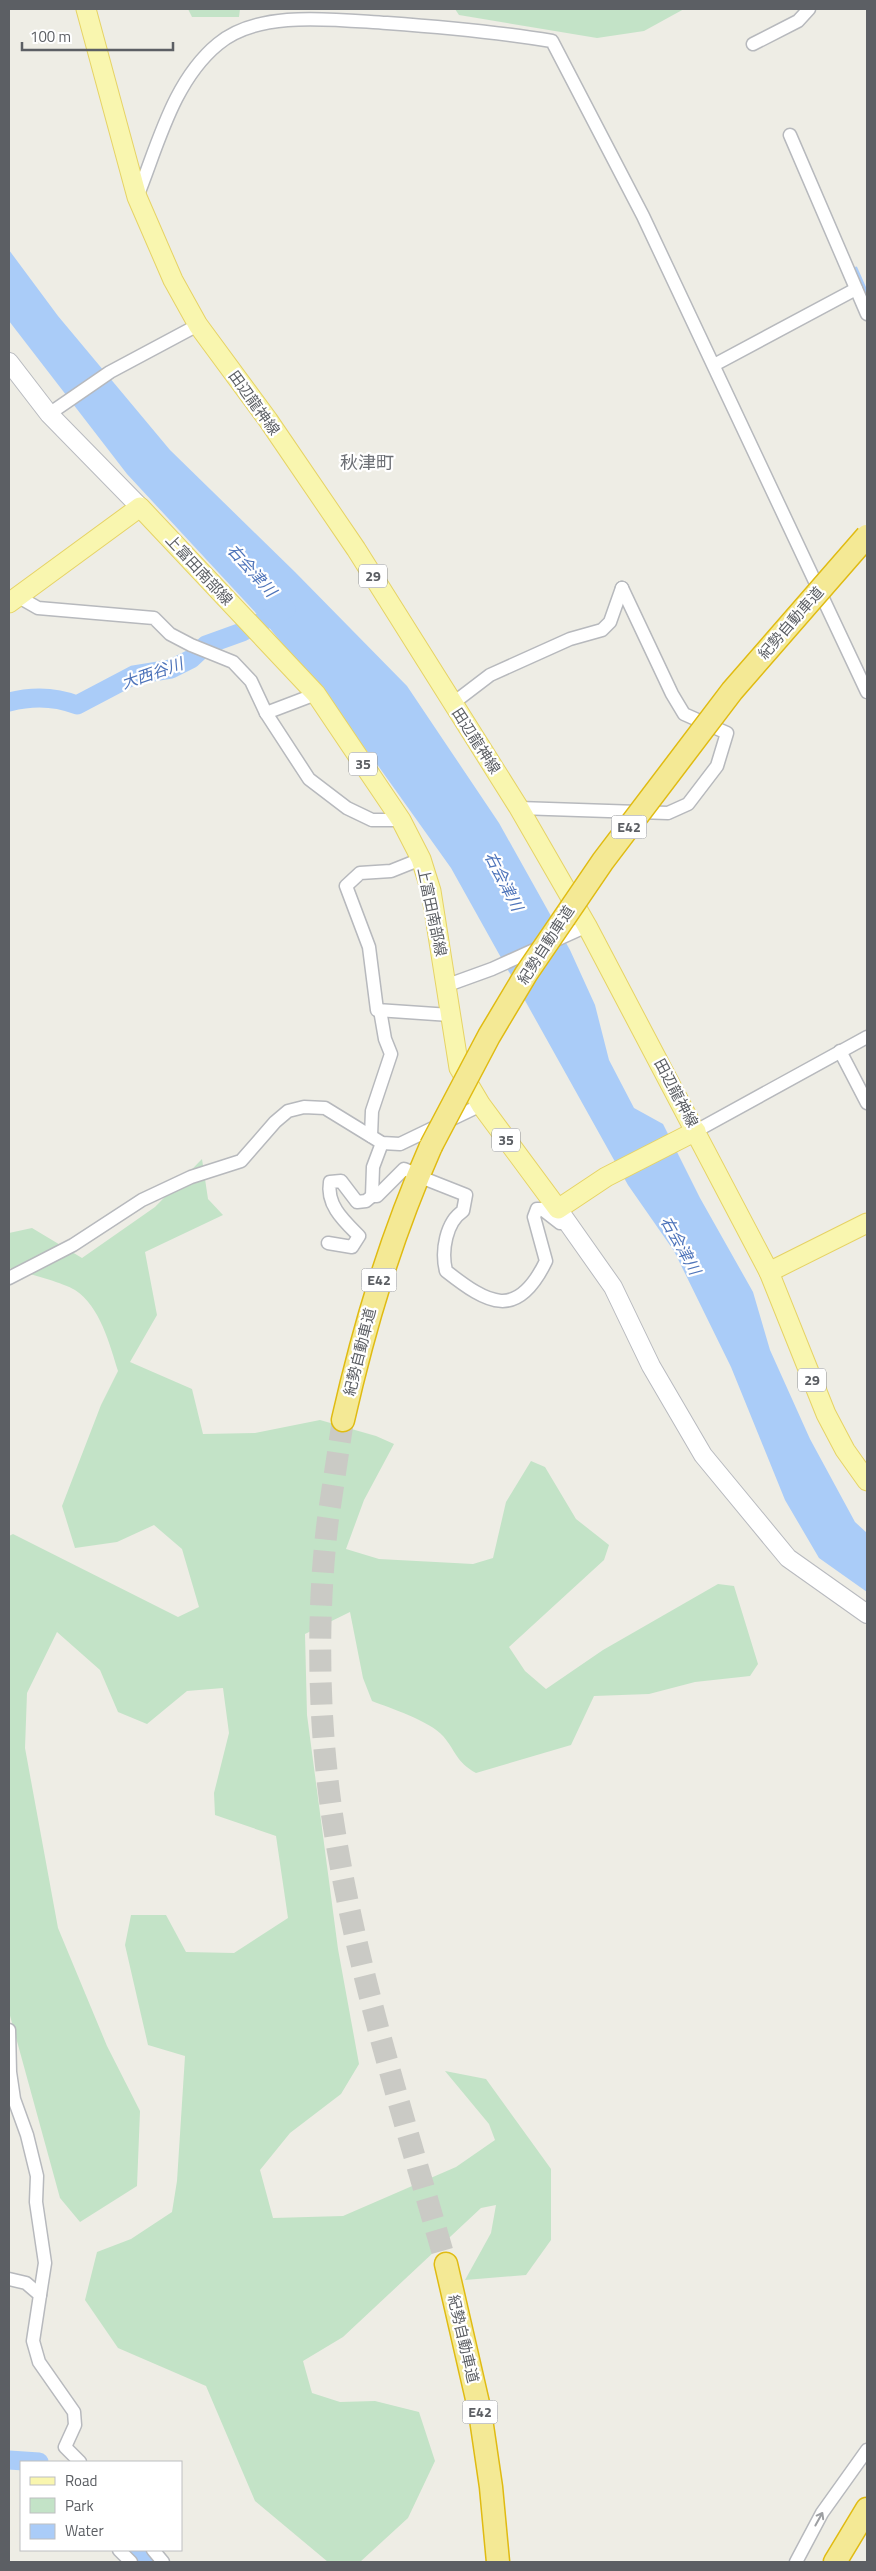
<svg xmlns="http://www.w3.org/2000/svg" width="876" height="2571" font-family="'Titillium Web','Noto Sans JP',sans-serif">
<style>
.green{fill:#c3e3c7}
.water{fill:#aaccf8}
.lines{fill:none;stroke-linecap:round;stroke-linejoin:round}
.stream{stroke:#aaccf8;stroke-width:3}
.river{stroke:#aaccf8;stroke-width:19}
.highway-tunnel{stroke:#cacac5;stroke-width:22;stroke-dasharray:22 11;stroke-linecap:butt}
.street-casing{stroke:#b7b9bd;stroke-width:15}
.secondary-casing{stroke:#b8babf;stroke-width:20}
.primary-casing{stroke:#e6d365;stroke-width:21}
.highway-casing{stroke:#e0bb12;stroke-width:25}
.street{stroke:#fff;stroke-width:12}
.secondary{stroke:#fff;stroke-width:18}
.primary{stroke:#f9f6af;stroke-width:19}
.highway{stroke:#f4e995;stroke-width:22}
.highway-bridge-casing{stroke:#e0bb12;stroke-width:25;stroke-linecap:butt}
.highway-bridge{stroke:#f4e995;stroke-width:22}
.oneway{stroke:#9d9fa2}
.labels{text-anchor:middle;stroke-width:4.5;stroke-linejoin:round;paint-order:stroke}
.shield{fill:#fff;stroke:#8d8f92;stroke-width:1}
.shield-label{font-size:14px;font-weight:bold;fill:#5c5f64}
.street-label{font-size:15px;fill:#5c5f64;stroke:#fff}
.water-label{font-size:16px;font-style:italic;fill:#4e74ba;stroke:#fff}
.quarter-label{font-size:18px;fill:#6d7076;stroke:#fff}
</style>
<rect width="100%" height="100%" fill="#eeede5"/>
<g class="green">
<path d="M188,9H240L239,17H192Z"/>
<path d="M455,9H684L644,31L597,38L459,15Z"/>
<path d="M202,1159L208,1199L223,1215L145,1252L157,1315L130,1362L192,1389L203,1434L255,1433L320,1420L376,1436L394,1444L364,1500L346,1549L379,1559L473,1564L493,1558L506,1502L531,1461L545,1467L576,1519L609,1545L604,1560L509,1647L525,1671L546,1689L603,1650L718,1584L734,1586L758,1664L750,1676L695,1682L649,1694L594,1696L571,1745L476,1773C456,1762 456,1751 443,1736C430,1721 390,1708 372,1701L363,1678L350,1612L305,1634L307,1715L338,1949L359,2064L341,2094L290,2133L260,2170L273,2218L343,2216L456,2167L495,2140L489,2124L445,2071L486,2079L551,2169V2240L526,2275L465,2280L491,2233L496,2205L481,2208L343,2337L303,2361L312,2393L340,2402L375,2401L419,2412L435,2461L408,2518L360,2562H328L255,2501L206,2386L118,2348L85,2300L97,2252L131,2239L172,2212L177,2181L185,2056L148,2045L125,1945L131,1915H166L186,1952L234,1953L288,1918L276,1836L215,1815L214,1793L229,1733L223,1688L187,1691L147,1724L118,1712L100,1670L57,1632L27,1693L25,1748L58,1928L107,2046L140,2111L137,2186L80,2222L60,2198L9,2012V1536L13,1534L178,1617L199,1607L182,1549L154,1525L117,1542L75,1548L62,1506L101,1405L118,1371C110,1345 100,1306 75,1290C62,1282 25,1273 9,1268V1233L32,1228L82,1258L155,1207Z"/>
</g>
<path class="water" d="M9,250L58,316L170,450L295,572L407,686L499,823L570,950L595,1005L609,1060L634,1108L663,1124L700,1198L753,1292L770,1350L810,1439L855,1522L867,1533V1592L819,1558L785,1500L731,1367L674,1251L628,1185L451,868L374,760L268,626L127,474L9,321Z"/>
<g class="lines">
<path class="stream" d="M856,268L867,293"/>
<g class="river">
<path d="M9,702C32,696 54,696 77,705L134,675L171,669L191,659L206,645L242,632L286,609"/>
<path d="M9,2460L39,2462"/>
<path d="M136,2550L146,2562"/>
</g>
<path class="highway-tunnel" d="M343,1420C338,1453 333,1486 328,1519C316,1615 318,1724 333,1821C356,1971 404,2118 446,2264"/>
<g class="street-casing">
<g id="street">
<path d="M753,44L798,21L809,9"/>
<path d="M790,135L867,314"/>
<path d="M137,197C158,145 173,81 218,44C259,9 336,20 387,23C442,27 498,32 552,41L643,216L867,692"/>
<path d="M714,365L856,289"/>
<path d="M49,414L110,372L198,325"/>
<path d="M17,596L38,608L154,618L170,634L191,645L233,662L251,681L266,713L309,779L347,808L372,820H401"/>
<path d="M452,704L490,675L570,639L602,630L610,622L622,588"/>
<path d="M266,713L316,694"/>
<path d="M519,808L668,813L688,804L717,766L727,733L684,714L672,694L622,588"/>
<path d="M421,859L391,871L360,873L346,886L369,947L377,1010L450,1015"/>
<path d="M445,986L492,969L587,926"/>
<path d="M840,1051L867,1103"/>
<path d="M696,1131L867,1037"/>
<path d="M371,1136L372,1111L391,1054L385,1039L380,1010"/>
<path d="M428,1180L466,1195L463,1211C446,1222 441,1251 446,1271C488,1304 517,1321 546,1261L534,1217L537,1209H542L560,1223L569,1222"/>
<path d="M372,1196H377L404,1169L409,1171"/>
<path d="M328,1243L352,1247L359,1236C344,1221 326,1205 330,1182L341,1181L357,1202L366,1201L372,1196L373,1167L382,1143"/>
<path d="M9,1278L73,1245L142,1200L191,1177L241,1161L275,1122L288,1111L304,1107L325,1108L382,1143L400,1144L481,1105"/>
<path d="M9,2030L10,2072L14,2099L27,2135L37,2176L36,2202L45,2263L40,2295"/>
<path d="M9,2279L26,2283L40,2295L33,2341L39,2362L74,2412L75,2425L65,2447L80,2462"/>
<path d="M119,2550L131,2562"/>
<path d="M153,2550L163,2562"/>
<path d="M796,2562L822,2513L867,2450"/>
</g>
</g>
<g class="secondary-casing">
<g id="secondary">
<path d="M9,362L49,414L140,507"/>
<path d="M558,1209L613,1287L651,1366L703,1455L788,1558L867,1614"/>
</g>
</g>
<g class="primary-casing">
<g id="primary">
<path d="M86,9L137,197L173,280L198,325L268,420L356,549L519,808L587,926L769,1272L826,1414L845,1450L867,1481"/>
<path d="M9,603L140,507L316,694L401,820L421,859L431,891L459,1068L481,1105L558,1209L606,1177L696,1131"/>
<path d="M769,1272L867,1223"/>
</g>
</g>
<g class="highway-casing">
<g id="highway">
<path d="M343,1420C365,1323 391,1237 431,1146"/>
<path d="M446,2264L480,2412L491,2487L498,2562"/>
<path d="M835,2562L867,2509"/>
</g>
</g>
<use href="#street" class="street"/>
<use href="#secondary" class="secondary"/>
<use href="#primary" class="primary"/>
<use href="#highway" class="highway"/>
<g class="highway-bridge-casing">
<path id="highway-bridge" d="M431,1146L489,1036L526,974L603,861L732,691L867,536"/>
</g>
<use href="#highway-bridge" class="highway-bridge"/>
</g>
<defs><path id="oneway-shaft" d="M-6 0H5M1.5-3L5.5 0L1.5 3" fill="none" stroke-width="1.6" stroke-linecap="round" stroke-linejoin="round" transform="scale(1.25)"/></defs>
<use class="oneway" href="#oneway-shaft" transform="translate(819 2519) rotate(-61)"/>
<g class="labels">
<g class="shield">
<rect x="359" y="564.5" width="28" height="23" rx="4"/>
<rect x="349" y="752.5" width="28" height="23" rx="4"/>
<rect x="611.5" y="815.5" width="35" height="23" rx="4"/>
<rect x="492" y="1128.5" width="28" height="23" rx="4"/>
<rect x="361.5" y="1268.5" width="35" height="23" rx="4"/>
<rect x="798" y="1368.5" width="28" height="23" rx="4"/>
<rect x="462.5" y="2400.5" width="35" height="23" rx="4"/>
</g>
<g class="shield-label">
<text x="373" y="581">29</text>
<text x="363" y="769">35</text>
<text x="629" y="832">E42</text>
<text x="506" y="1145">35</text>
<text x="379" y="1285">E42</text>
<text x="812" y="1385">29</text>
<text x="480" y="2417">E42</text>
</g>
<g class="street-label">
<text transform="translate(254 403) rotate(54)" y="5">田辺龍神線</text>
<text transform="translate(199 570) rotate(47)" y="5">上富田南部線</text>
<text transform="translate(791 623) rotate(-49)" y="5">紀勢自動車道</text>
<text transform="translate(476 741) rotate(57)" y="5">田辺龍神線</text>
<text transform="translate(432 912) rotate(78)" y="5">上富田南部線</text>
<text transform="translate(546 945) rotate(-57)" y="5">紀勢自動車道</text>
<text transform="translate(676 1093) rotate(62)" y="5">田辺龍神線</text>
<text transform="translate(360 1352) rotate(-76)" y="5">紀勢自動車道</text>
<text transform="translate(463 2339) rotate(77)" y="5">紀勢自動車道</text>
</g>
<g class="water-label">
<text transform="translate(252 570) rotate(48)" y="6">右会津川</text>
<text transform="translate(152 673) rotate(-19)" y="6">大西谷川</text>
<text transform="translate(504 881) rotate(63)" y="6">右会津川</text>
<text transform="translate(681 1245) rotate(61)" y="6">右会津川</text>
</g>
<g class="quarter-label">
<text x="367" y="469">秋津町</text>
</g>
</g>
<rect width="876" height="2571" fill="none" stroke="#5c5f64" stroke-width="20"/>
<rect x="20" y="2461" width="162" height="90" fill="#ffffff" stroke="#bebfc1"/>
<rect x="30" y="2477" width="25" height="8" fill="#f9f6af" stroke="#bebfc1"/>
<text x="65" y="2486" font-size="15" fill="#5c5f64">Road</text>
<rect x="30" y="2498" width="25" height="15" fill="#c3e3c7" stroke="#bebfc1"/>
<text x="65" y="2511" font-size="15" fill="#5c5f64">Park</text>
<rect x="30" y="2524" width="25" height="15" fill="#aaccf8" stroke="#bebfc1"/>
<text x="65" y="2536" font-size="15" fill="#5c5f64">Water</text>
<path d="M22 42v8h151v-8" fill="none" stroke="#5c5f64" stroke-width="2.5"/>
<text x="30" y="42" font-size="15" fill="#5c5f64" stroke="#ffffff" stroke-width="4" paint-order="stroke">100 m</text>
</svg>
